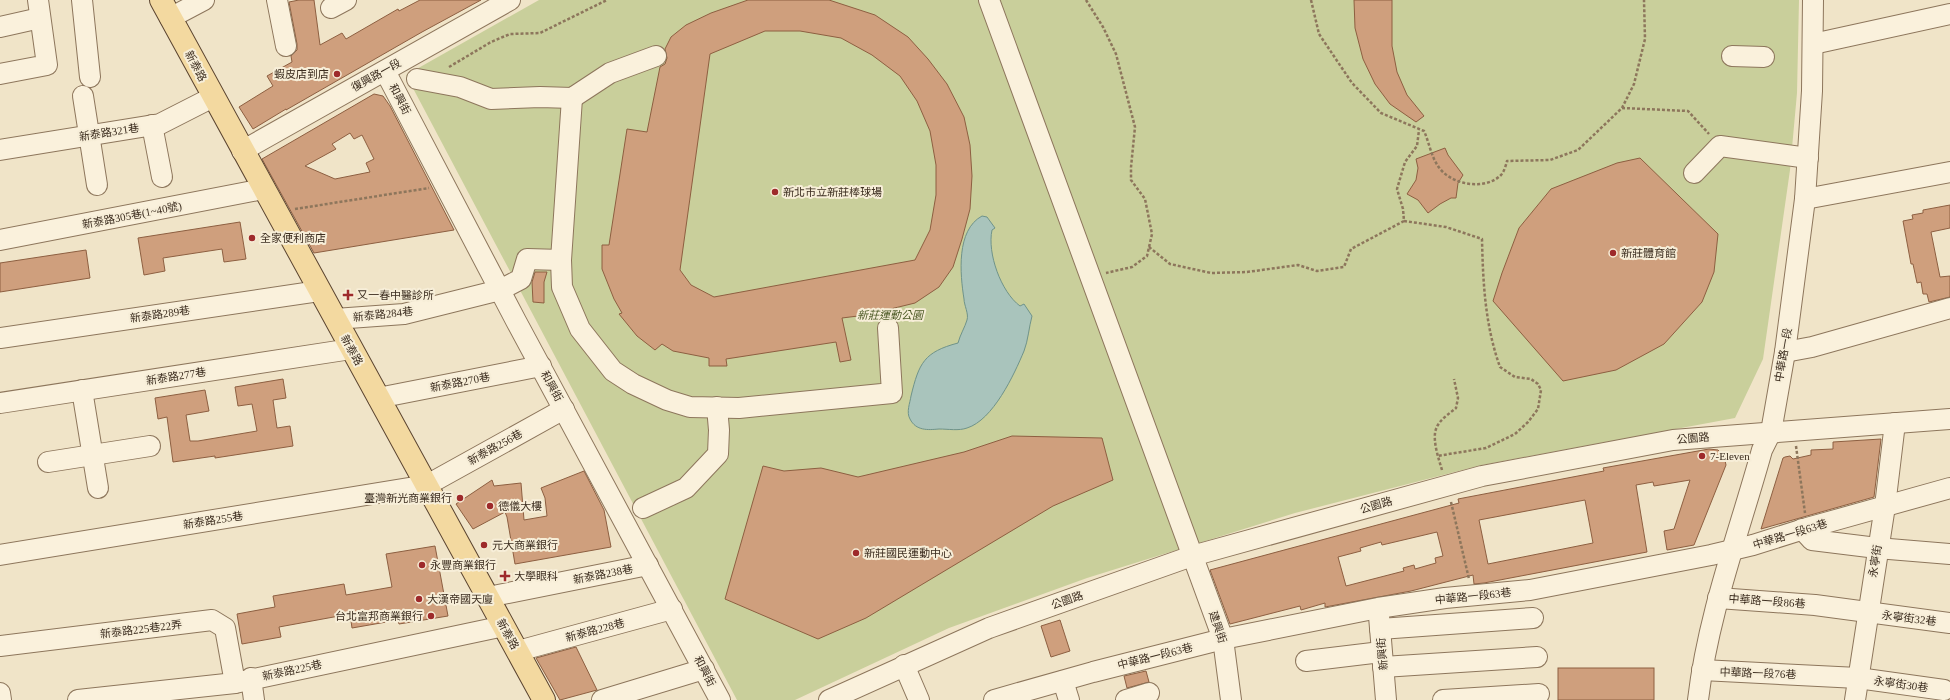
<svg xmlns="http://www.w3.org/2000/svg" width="1950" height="700" font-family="'Times New Roman','Noto Sans TC',serif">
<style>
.green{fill:#c9cf9b}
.water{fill:#a9c4bc;stroke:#6f938a}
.building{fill:#cf9f7d;stroke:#8d5f41;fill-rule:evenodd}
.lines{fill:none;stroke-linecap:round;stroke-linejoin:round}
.minor-casing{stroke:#8d765c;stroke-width:22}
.major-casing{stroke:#5b4430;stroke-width:24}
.path{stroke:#8d765c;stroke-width:2.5;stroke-dasharray:3 2;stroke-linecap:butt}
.minor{stroke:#faf1dc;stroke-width:20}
.major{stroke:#f3d9a0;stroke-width:22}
.poi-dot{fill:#9e2a2b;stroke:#f7eed8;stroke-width:1.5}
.labels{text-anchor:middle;stroke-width:4;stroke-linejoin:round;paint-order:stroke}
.street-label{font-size:11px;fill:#3d2e20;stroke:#f7eed8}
.poi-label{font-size:11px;fill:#3d2e20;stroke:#f7eed8;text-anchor:start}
.park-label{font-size:11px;font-style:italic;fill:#4d5a26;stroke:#f7eed8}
</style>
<rect width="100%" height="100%" fill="#f0e4c8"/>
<path class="green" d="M539,0H1799L1797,93L1790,170L1763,359L1735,418L1482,465L1295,513L1087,578L949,628L795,700H737L406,75Z"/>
<path class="water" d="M982,216L987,217L995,228L992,230C987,253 1001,292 1020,306L1024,304L1032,316C1029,327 1028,341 1024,351C1014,375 993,420 967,428C959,431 948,429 939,429C928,430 916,431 910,419C906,412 910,403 911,396C919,363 924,352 958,343C960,335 965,327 967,320C969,314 964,305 964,299C960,274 956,230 982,216Z"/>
<g class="building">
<path d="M299,0H314L320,45L342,33L346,39L398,9L399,11L420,0H481L422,32L286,110V109L253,129L239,107L273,86L267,76L292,62L291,56L297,50V44L289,2Z"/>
<path d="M748,0H829L875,15L908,37L928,59L947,84L964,117L970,145L972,176L970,209L962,239L953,267L939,287L915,303L866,315L842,318L851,360L840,362L836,342L726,359L727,366H709V358L673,351L662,344L655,350L637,336L619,314L622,313L614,299L602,269V245H609L627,129L647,132L660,67L665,64L667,58L665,49L671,37L686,25L711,13ZM765,31H800L841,38L872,55L900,76L917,101L930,131L936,165V195L930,230L915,260L714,297L691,285L680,270L710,54Z"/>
<path d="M1354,0H1392V46L1397,72L1407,95L1424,116L1416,122L1390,104L1375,84L1363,59L1355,28Z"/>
<path d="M374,94L383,96L390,106L454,230L314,253L262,159ZM350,133L354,139L362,135L374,159L366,163L370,172L335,179L305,166L336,149L332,144Z"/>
<path d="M1445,148L1448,155L1463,175L1458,183L1456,198H1451L1440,204L1428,213L1418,200L1407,194L1416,180L1418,168L1416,159Z"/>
<path d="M1640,158L1718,234L1714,272L1702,302L1664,344L1616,370L1563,381L1493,301L1502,273L1519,228L1551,189L1617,163Z"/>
<path d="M1950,205V228L1931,232L1940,277L1950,276V297L1929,302L1927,294H1923L1921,282L1917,283L1913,264H1911L1903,221L1913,219L1912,215L1923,213V210Z"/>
<path d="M240,222L246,259L224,262L222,249L163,258L165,271L144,275L138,238Z"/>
<path d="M86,250L90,278L0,292V263Z"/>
<path d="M535,272H547L544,282V303L533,302L532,282Z"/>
<path d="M283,379L286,398L273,400L277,428L290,426L293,446L215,458V456L173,462L167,417L158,419L155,398L205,390L209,411L186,415L190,441H198L257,431L252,404L238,406L235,387Z"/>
<path d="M1012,436L1102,438L1113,480L1053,506L866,618L818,639L725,599L763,466L784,471L821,468L858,477L964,452Z"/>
<path d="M1881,439L1874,497L1761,529L1783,458L1785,457L1790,456L1793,459L1811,455V450L1833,449V442Z"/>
<path d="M1709,449L1718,450L1724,456L1726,465L1694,545L1667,550L1664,531L1674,529L1690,480L1654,486L1653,482L1636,485L1647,552L1484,583L1474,584L1473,575L1411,591L1325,607V603L1301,610L1300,606L1230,624L1210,570L1459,503L1458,499L1604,471L1603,468ZM1585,500L1593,543L1488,564L1479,520ZM1437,532L1443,556L1435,558L1436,563L1415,569L1414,565L1403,568L1404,571L1346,586L1338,557L1361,551L1360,548L1381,542L1382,545Z"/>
<path d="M584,471L604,510L611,547L515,564L507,517L505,512L473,529L456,504L492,480L494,486L521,483L524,520L547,516L545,498L541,488Z"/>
<path d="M435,546L448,616L399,624L398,620L352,628L350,614L279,627L281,637L242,644L237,614L275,607L273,596L344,584L346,595L392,587L386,554Z"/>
<path d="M1060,620L1070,651L1051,657L1041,626Z"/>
<path d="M576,647L597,690L560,700L536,658Z"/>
<rect x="1558" y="668" width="96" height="32"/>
<path d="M1146,671L1149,682L1127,688L1124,676Z"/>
</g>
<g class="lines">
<g class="minor-casing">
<g id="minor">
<path d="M82,0L90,77"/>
<path d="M277,0L286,46"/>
<path d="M989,0L1223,639L1231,700"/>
<path d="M331,8L346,0"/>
<path d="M170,18L204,0"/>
<path d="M0,27L40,18"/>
<path d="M1813,44L1950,14"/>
<path d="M1732,56L1764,57"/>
<path d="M385,71L516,321L720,700"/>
<path d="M0,74L47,65L38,0"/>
<path d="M417,79L460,87L491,99L540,97L572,98L610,73L656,56"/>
<path d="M83,96L97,185"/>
<path d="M572,98L561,260L562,287L580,329L613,371L633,384L667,400L690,407L739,408L892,393L888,328"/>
<path d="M152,125L162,177"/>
<path d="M0,150L160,124L213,97"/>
<path d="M242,151L510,0"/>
<path d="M1694,173L1720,146L1808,158"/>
<path d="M1805,199L1950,172"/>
<path d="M0,240L263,189"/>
<path d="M335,319L404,314L500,290L521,279L527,259L561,260"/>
<path d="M0,338L319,291"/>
<path d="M1785,352L1812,347L1950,308"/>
<path d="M82,390L98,488"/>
<path d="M378,398L541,366"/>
<path d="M0,403L351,349"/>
<path d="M48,462L150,446"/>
<path d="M643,508L686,488L718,454L719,430L717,407"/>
<path d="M1802,529L1812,540L1877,548L1950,554"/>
<path d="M0,555L427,485L564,409"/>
<path d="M488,597L648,565"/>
<path d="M1718,598L1815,605L1950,623"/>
<path d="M1379,616L1386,700"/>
<path d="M1380,629L1533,618"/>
<path d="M0,646L212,620L225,628L235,683"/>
<path d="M518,651L672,609"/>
<path d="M1306,661L1381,652"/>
<path d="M904,665L919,700"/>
<path d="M1383,667L1537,657"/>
<path d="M1702,670L1858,678L1944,690"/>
<path d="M251,678L254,700"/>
<path d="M1063,681L1069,700"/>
<path d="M0,693L1,700"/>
<path d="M78,700L235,683L504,626"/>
<path d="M602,700L704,669"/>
<path d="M829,700L989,628L1192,556L1482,476L1673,440L1950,419"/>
<path d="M994,700L1093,672L1223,639L1378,608L1445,598L1530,590L1711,555L1753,545L1807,528L1950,488"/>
<path d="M1126,700L1149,693"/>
<path d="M1443,700L1539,694"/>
<path d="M1698,700C1708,614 1739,533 1762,450L1771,432L1785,352L1805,199L1812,91L1813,0"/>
<path d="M1855,700L1885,506L1895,423"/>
</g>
</g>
<g class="major-casing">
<path id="major" d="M161,0L544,700"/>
</g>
<g class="path">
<path d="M1086,0L1103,27L1116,54L1135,127L1131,167V180L1145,199L1152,234L1147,256L1132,267L1106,273"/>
<path d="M1311,0L1319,34L1352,83L1381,113L1424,131C1429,142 1431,156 1438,166C1450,185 1485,191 1501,175C1504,172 1506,165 1507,161L1550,160L1578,150L1622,108L1634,84L1645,39L1644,0"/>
<path d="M449,67L491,42L510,34L540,33L607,0"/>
<path d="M1622,108L1688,111L1709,134"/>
<path d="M295,209L429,188"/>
<path d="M1404,221L1446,227L1482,239C1483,283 1485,325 1500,367L1515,377L1531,379L1538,384L1541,390L1538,409L1528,422L1515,434L1486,448L1437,456"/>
<path d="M1149,247L1170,264L1211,273L1247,272L1298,265L1317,271L1344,267L1351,249L1404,221L1403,209L1397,189L1405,162L1417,146L1419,130"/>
<path d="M1796,446L1805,513"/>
<path d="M1442,470C1439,460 1432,440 1436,429C1439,420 1449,414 1456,408L1458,398L1454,379"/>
<path d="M1451,502L1469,579"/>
</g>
<use href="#minor" class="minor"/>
<use href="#major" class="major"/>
</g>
<g class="poi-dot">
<circle cx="337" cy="74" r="4"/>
<circle cx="775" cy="192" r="4"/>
<circle cx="252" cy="238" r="4"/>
<circle cx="1613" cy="253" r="4"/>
<path d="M346 289h4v4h4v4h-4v4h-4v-4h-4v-4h4z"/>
<circle cx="1702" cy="456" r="4"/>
<circle cx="460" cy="498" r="4"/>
<circle cx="490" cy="506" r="4"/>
<circle cx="484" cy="545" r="4"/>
<circle cx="856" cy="553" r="4"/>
<circle cx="422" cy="565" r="4"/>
<path d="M503 570h4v4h4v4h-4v4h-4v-4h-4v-4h4z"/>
<circle cx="419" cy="599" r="4"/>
<circle cx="431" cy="616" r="4"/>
</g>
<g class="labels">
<g class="street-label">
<text transform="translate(196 66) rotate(62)" y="4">新泰路</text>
<text transform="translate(376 75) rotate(-29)" y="4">復興路一段</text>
<text transform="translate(400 99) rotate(62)" y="4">和興街</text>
<text transform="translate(109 132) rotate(-9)" y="4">新泰路321巷</text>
<text transform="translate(132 215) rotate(-11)" y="4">新泰路305巷(1~40號)</text>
<text transform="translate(160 314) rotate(-8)" y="4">新泰路289巷</text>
<text transform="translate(383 314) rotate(-6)" y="4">新泰路284巷</text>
<text transform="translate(352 350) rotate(61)" y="4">新泰路</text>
<text transform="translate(1783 355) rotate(-80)" y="4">中華路一段</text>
<text transform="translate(176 376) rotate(-9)" y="4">新泰路277巷</text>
<text transform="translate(460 382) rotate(-11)" y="4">新泰路270巷</text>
<text transform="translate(552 386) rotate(61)" y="4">和興街</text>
<text transform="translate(1693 438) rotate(-5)" y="4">公園路</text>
<text transform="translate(495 447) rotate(-29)" y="4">新泰路256巷</text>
<text transform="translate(1376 505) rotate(-16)" y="4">公園路</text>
<text transform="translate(213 520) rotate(-9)" y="4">新泰路255巷</text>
<text transform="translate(1790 534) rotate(-17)" y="4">中華路一段63巷</text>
<text transform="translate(1875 561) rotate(-81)" y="4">永寧街</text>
<text transform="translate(603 574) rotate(-11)" y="4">新泰路238巷</text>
<text transform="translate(1473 596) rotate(-6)" y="4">中華路一段63巷</text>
<text transform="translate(1067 600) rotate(-19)" y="4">公園路</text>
<text transform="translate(1767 601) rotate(4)" y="4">中華路一段86巷</text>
<text transform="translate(1909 618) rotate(7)" y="4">永寧街32巷</text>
<text transform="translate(1218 627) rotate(72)" y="4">建興街</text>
<text transform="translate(141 629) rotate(-7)" y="4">新泰路225巷22弄</text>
<text transform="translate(595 630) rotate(-15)" y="4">新泰路228巷</text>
<text transform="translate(508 634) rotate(61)" y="4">新泰路</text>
<text transform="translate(1382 654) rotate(-95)" y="4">新興街</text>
<text transform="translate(1155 656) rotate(-14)" y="4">中華路一段63巷</text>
<text transform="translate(292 670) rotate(-12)" y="4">新泰路225巷</text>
<text transform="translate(705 671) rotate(62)" y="4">和興街</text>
<text transform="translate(1758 673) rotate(2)" y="4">中華路一段76巷</text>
<text transform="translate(1901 684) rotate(8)" y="4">永寧街30巷</text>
</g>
<g class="poi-label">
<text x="329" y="78" text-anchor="end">蝦皮店到店</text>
<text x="783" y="196">新北市立新莊棒球場</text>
<text x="260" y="242">全家便利商店</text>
<text x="1621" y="257">新莊體育館</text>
<text x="357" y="299">又一春中醫診所</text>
<text x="1710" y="460">7-Eleven</text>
<text x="452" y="502" text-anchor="end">臺灣新光商業銀行</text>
<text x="498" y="510">德儀大樓</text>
<text x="492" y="549">元大商業銀行</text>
<text x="864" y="557">新莊國民運動中心</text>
<text x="430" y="569">永豐商業銀行</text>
<text x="514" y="580">大學眼科</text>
<text x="427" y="603">大漢帝國天廈</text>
<text x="423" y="620" text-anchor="end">台北富邦商業銀行</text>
</g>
<g class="park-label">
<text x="890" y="319">新莊運動公園</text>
</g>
</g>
</svg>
